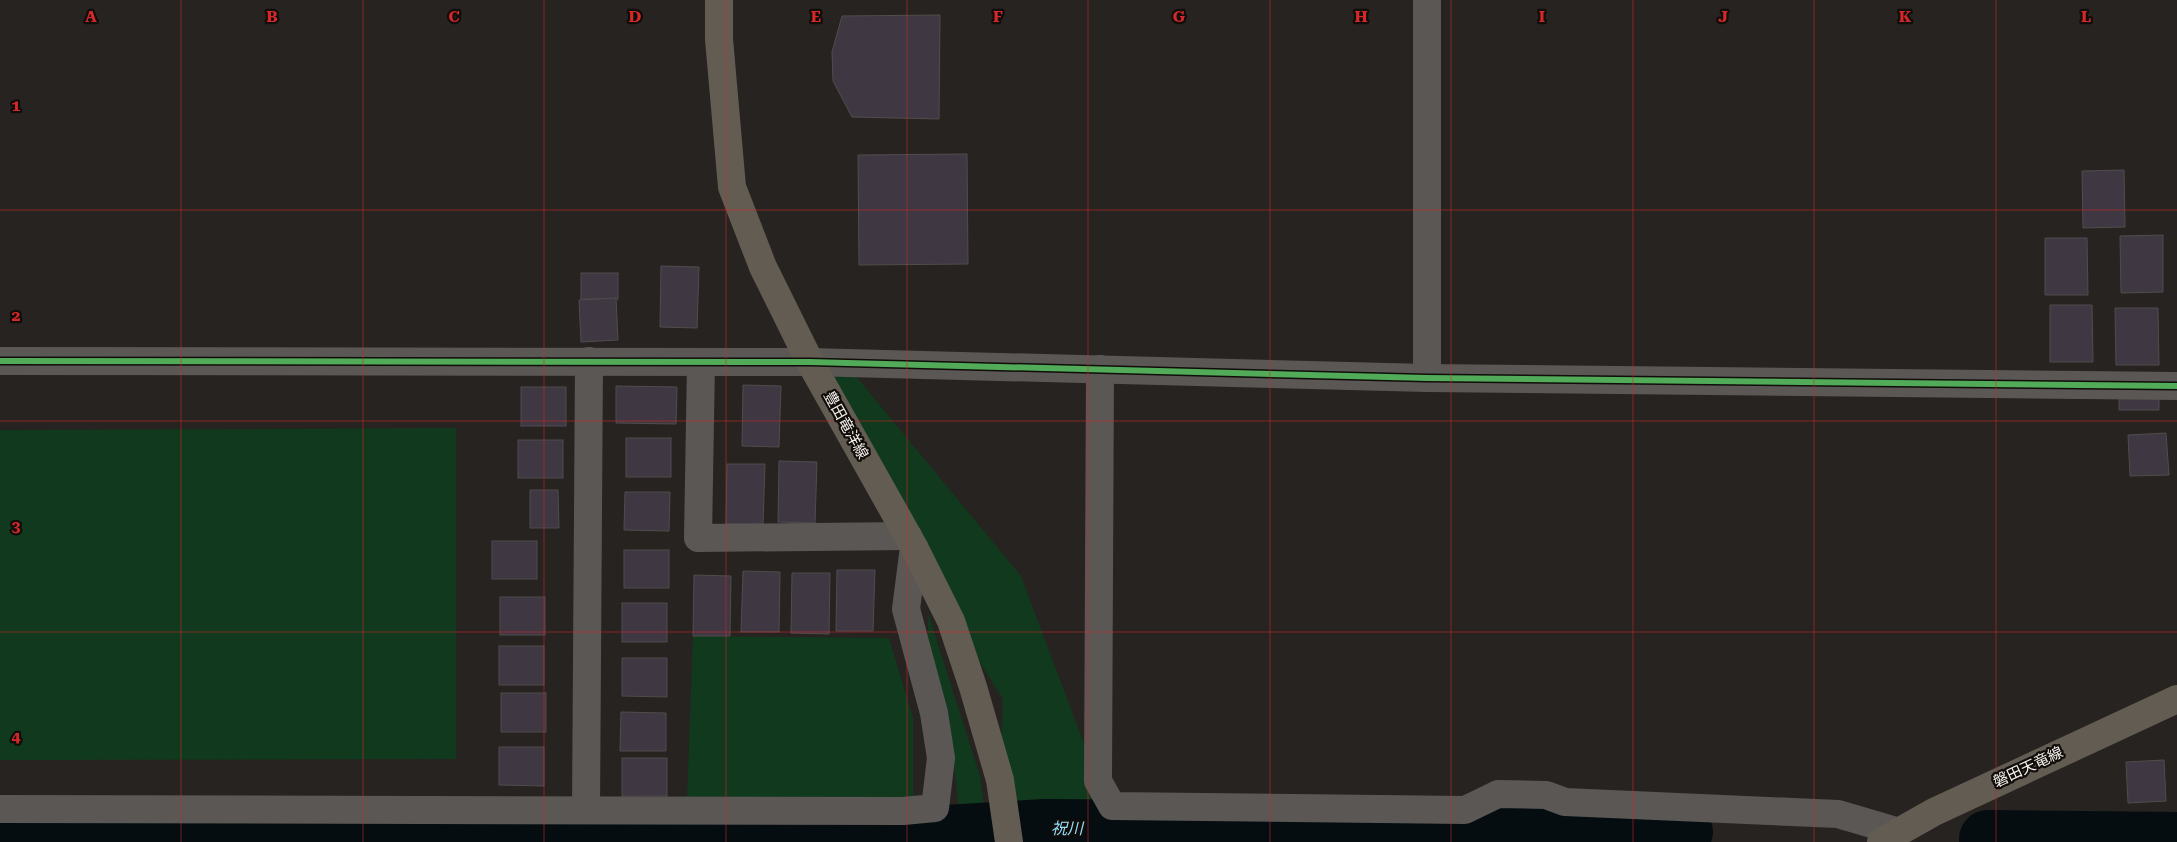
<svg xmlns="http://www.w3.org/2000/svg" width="2177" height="842" font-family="'Roboto Serif','Noto Sans JP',serif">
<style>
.green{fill:#11391e}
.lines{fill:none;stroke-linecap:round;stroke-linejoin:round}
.river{stroke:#050d11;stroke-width:58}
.building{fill:#3f3742;stroke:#504d4d}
.minor{stroke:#5a5755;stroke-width:28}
.major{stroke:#635c52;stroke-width:28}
.cycleway-casing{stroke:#100d0a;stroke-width:9}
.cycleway{stroke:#51ab58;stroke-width:6}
.grid{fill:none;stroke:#d62828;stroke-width:1;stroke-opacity:0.55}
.labels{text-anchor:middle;stroke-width:4.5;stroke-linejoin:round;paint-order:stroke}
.street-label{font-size:15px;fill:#f7f2ee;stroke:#100d0a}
.water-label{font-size:16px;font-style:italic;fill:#94defb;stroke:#100d0a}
.grid-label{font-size:16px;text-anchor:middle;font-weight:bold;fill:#d62828;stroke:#100d0a;stroke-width:4.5;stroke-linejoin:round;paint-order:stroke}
</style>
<rect width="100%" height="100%" fill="#272320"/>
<g class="green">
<path d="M845,363L1021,576L1098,781L1097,842H1032L1000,780L1003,699L939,598L822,383Z"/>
<path d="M456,428V759L0,760V430Z"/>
<path d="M928,613L980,776L989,842H253V826L691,827L941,826L960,820L949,716L928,641Z"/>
<path d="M693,636L889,638L913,718V799H687Z"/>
</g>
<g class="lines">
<g class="river">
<path d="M0,835H407L655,841L882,838L1044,828L1684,832"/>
<path d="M1988,839L2177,841"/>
</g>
</g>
<g class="building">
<path d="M940,15L939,119L852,117L833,81L832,52L842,16Z"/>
<path d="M967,154L968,264L859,265L858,155Z"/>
<path d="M2124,170L2125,227L2083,228L2082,171Z"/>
<path d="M2163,235V292L2121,293L2120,236Z"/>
<path d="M2045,238H2087L2088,295H2045Z"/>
<path d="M661,266L699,267L697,328L660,327Z"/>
<rect x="581" y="273" width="37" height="26"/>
<path d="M616,298L618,340L581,342L579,300Z"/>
<path d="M2050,305H2092L2093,362H2050Z"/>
<path d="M2115,308H2158L2159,365H2116Z"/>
<path d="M2159,378V410H2119V379Z"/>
<path d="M743,385L781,386L779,447L742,446Z"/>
<path d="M616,386L677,387L676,424L616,423Z"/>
<rect x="521" y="387" width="45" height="39"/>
<path d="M2166,433L2169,475L2130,476L2128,435Z"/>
<rect x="626" y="438" width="45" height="39"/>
<rect x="518" y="440" width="45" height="38"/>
<path d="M779,461L817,462L815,523L778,522Z"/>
<path d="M727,464H765L763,525L726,524Z"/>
<path d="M530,490H558L559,528H530Z"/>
<path d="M625,492H670L669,531L624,530Z"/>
<rect x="492" y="541" width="45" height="38"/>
<rect x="624" y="550" width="45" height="38"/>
<path d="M837,570H875L873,631H836Z"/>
<path d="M743,571L780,572L779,632H741Z"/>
<path d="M792,573H830L829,634L791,633Z"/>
<path d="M694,575L731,576L730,636H693Z"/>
<rect x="500" y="597" width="45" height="38"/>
<rect x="622" y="603" width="45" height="39"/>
<rect x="499" y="646" width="45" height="39"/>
<path d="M622,658H667V697L622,696Z"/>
<rect x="501" y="693" width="45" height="39"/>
<path d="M621,712L666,713V751H620Z"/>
<path d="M499,747H544V786L499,785Z"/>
<rect x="622" y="758" width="45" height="38"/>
<path d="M2164,760L2166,801L2128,803L2126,762Z"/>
</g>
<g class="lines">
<g class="minor">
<path d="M1427,0V378"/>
<path d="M0,361L810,362L1427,378L2177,386"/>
<path d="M701,362L698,538L908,536"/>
<path d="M1100,369L1098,781L1112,806L1465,810L1498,794L1546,795L1565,802L1838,814L1899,832"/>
<path d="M0,809L903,811L935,808L941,758L934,713L906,609L914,547"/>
<path d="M586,810L589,361"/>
</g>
<g class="major">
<path d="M719,0V39L732,187L763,267L810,362L914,547L951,621L973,687L1000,780L1009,842"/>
<path d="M1881,842L1934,812L2177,699"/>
</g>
<g class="cycleway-casing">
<path id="cycleway" d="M0,361L810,362L1427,378L2177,386"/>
</g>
<use href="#cycleway" class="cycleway"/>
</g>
<path class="grid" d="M181,0V842M363,0V842M544,0V842M726,0V842M907,0V842M1088,0V842M1270,0V842M1451,0V842M1633,0V842M1814,0V842M1996,0V842M0,210H2177M0,421H2177M0,632H2177"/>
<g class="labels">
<g class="street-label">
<text transform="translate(846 425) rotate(61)" y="5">豊田竜洋線</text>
<text transform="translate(2028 767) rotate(-25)" y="5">磐田天竜線</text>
</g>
<g class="water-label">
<text x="1067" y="834">祝川</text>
</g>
</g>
<g class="grid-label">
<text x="91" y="22">A</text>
<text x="272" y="22">B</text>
<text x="454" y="22">C</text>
<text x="635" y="22">D</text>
<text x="816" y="22">E</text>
<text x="998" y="22">F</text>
<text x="1179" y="22">G</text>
<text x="1361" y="22">H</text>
<text x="1542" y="22">I</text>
<text x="1723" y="22">J</text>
<text x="1905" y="22">K</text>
<text x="2086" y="22">L</text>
<text x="16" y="111">1</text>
<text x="16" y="321">2</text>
<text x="16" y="532">3</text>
<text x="16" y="742">4</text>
</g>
</svg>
